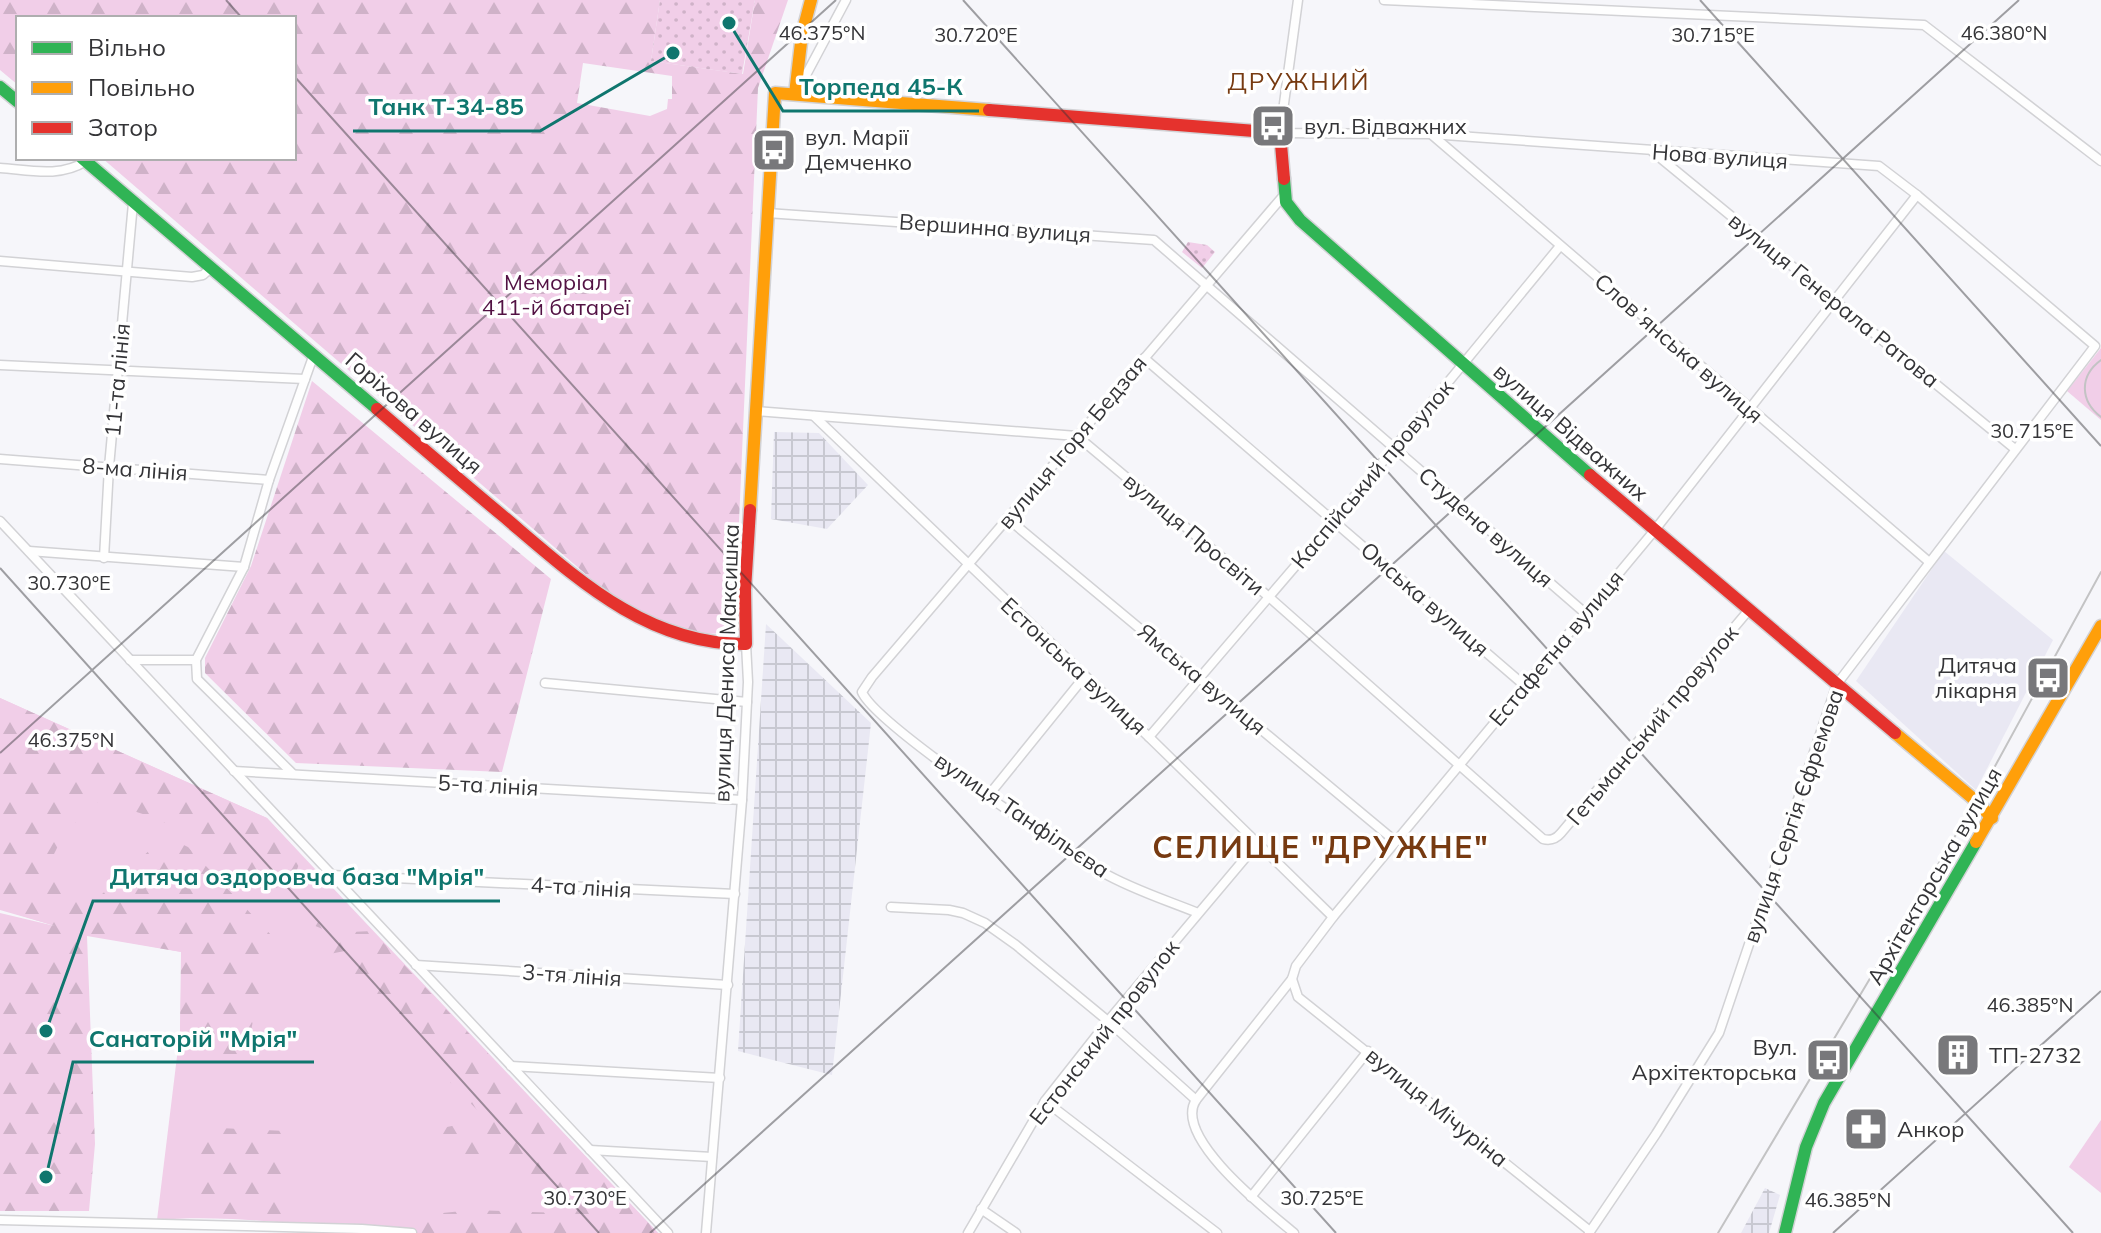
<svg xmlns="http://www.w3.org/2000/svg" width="2101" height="1233" font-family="Mulish,sans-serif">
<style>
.built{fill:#e9e8f3}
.industrial{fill:url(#industrial-grid)}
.green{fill:#f1cee8}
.forest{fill:url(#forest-firs);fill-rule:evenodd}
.park{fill:url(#park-dots)}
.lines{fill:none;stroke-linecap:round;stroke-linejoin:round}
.street-casing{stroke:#d2d2d5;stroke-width:11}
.fast-casing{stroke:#d2d2d5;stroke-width:15}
.slow-casing{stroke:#d2d2d5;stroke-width:15}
.jam-casing{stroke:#d2d2d5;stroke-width:15}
.street{stroke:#fefefe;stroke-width:8}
.fast{stroke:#30b455;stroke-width:12}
.slow{stroke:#ff9f0a;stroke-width:12}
.jam{stroke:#e5322d;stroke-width:12}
.tram{stroke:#c3c3c4;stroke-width:2}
.ticks{fill:none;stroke:#343437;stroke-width:2;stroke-opacity:0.45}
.labels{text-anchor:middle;stroke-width:7;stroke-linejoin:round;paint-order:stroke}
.poi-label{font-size:22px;fill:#343437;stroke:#fff;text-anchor:start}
.street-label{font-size:22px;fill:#343437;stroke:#fff}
.park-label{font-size:22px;fill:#521143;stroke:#fff}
.neighbourhood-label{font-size:24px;letter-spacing:2px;fill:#773a11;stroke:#fff}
.district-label{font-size:30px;font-weight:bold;letter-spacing:2px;fill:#773a11;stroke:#fff}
.ticks-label{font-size:20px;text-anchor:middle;fill:#343437;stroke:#fff;stroke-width:7;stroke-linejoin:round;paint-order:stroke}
.leader{fill:none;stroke:#0f766e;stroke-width:3}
.callout-dot{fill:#0f766e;stroke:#fff;stroke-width:3}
.callout-label{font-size:24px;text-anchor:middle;font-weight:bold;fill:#0f766e;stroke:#fff;stroke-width:7;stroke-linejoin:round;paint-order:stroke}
</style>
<defs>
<pattern id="industrial-grid" width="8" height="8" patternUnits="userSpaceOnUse" patternTransform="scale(2)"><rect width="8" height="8" fill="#e9e8f3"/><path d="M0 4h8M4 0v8" fill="none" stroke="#c8c8d1"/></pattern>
<pattern id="forest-firs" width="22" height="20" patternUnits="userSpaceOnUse" patternTransform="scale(2)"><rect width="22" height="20" fill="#f1cee8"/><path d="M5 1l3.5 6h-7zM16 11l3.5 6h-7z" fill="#cfb2c8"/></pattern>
<pattern id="park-dots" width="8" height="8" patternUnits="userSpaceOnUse" patternTransform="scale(2)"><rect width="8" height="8" fill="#f1cee8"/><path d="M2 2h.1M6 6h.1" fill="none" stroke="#cfb2c8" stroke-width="1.8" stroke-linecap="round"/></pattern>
</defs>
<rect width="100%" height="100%" fill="#f6f6fa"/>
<path class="built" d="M1944,551L2053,640L1976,790L1856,681Z"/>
<g class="industrial">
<path d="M774,432L819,433L868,485L827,529L771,519Z"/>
<path d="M766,624L871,723L832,1075L738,1051Z"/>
<path d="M1765,1188L1780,1195L1769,1233H1741Z"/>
</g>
<g class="green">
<path d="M2101,348V420L2067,391Z"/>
<path d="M0,698L267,818L658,1233C577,1233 495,1233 413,1233C328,1230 243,1213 157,1220L180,1032L182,952L87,935L0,910Z"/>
<path d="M2101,1120V1193L2069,1167Z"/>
</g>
<g class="forest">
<path d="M0,0H660L651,61L743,74L755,0H788L758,88L735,613L728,629C701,648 628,604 603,589L102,158H294V18H18V85L0,70ZM583,63L672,76V99H668L667,109L650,116L577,103Z"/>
<path d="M312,381L551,579L502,772L296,763L205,673V658L251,566Z"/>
<path d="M0,698L267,818L302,856L288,894L158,819L100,800L65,832L48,866L88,907L165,836L188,847L272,936L243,1066L180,1032L181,952L87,936L95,1144L89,1211H0V913L55,926L0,909Z"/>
<path d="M320,909L351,932L372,931L658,1233H413V1216L472,1210L564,1213L497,1155L454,1157L442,1150V1128L486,1119L346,976L358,954L350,950L319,956L313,940L327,937L325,930L301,920Z"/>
<path d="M199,1127L285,1131L281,1221L195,1217Z"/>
</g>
<g class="park">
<path d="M660,0H755L742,74L651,61Z"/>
<path d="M1188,242L1207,245L1215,252L1202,268L1182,252Z"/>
</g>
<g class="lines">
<g class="street-casing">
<g id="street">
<path d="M1298,0L1280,133L1430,134L1879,166L1917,195L2095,346L1837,684L1719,1033L1656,1134L1589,1233"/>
<path d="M1384,0L1924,25L2101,161"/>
<path d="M798,90L846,0"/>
<path d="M1431,134L1928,561"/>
<path d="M1653,152L2015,449"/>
<path d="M0,168C29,170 60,178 86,161"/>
<path d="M767,213L1154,240L1585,613"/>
<path d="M0,261L192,277L203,275L212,267"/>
<path d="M1144,358L1524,685"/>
<path d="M0,365L305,379"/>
<path d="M756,411L1077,436L1269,597L1543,839C1551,841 1556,839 1561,833L1748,611"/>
<path d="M814,416L1149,737L1333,917"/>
<path d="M0,459L269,480"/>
<path d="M1007,518L1395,841"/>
<path d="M0,521L668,1233"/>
<path d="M29,551L244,567"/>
<path d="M104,558L109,467L133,203"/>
<path d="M130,660H196"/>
<path d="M545,683L747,702"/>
<path d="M1149,737L1334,521L1560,246"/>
<path d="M234,771L742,800"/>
<path d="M293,774L197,679L196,660L244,567L269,480L314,354"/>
<path d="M988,796L1085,676"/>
<path d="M331,875L735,894"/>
<path d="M891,907L949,910L963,913L985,923L1016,945L1108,1021L1196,1100C1172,1137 1269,1212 1294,1233"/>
<path d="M1198,913C1166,900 1131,889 1102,872C1063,849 875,724 862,692L872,677L1284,195"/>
<path d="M416,965L728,985"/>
<path d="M1292,979L1298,997L1590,1231"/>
<path d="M511,1066L720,1078"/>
<path d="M1196,1100L1292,979L1296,966L1333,917L1654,531L1917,195"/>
<path d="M1045,1101L1217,1233"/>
<path d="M590,1150L712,1157"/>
<path d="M1251,1197L1368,1051"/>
<path d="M981,1209L1016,1233"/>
<path d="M0,1220L362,1229L412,1233"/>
<path d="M706,1233L742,800L748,682L746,644"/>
<path d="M968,1233L1045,1101L1108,1021L1257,844"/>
</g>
</g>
<g class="fast-casing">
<g id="fast">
<path d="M0,87L18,102"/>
<path d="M82,158L377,409"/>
<path d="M1284,179L1286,202L1300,220L1590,475"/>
<path d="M1785,1233L1806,1147L1824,1103L1976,842"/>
</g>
</g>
<g class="slow-casing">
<g id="slow">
<path d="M795,94L802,34L811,0"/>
<path d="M750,510L775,93L989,110"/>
<path d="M1895,733L1976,801L1992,818"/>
<path d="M1976,842L2101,626"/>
</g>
</g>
<g class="jam-casing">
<g id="jam">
<path d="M989,110L1280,133L1284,179"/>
<path d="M377,409C419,445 461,481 503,516C575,577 646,645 746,644L745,590L750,510"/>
<path d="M1590,475L1895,733"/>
</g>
</g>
<use href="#street" class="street"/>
<use href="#fast" class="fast"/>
<use href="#slow" class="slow"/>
<use href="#jam" class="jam"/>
<g class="tram">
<path d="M2101,360C2079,376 2080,401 2101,417"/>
<path d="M1718,1233L1976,801L2101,572"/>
</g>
</g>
<path class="ticks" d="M226,0L242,18M963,0L2073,1233M1700,0L2101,446M294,76L1336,1233M0,568L599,1233M0,753L836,0M650,1233L2019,0M1833,1233L2101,991"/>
<defs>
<g id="bus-square" transform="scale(2.3)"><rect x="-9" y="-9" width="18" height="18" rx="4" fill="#78787b" stroke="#fff"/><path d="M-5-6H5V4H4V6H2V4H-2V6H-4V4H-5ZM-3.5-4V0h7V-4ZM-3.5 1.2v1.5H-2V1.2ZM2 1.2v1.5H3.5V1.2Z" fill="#fff"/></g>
<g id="building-square" transform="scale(2.3)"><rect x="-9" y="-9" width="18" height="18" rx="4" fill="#78787b" stroke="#fff"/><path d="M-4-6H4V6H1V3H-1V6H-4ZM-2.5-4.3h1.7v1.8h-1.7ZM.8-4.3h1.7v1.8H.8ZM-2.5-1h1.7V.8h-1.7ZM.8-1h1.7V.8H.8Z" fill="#fff"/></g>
<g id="pharmacy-square" transform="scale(2.3)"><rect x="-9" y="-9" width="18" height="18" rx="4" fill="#78787b" stroke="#fff"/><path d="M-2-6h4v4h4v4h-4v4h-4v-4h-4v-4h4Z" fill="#fff"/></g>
</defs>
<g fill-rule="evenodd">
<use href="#bus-square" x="1273" y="126"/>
<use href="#bus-square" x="774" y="150"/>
<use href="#bus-square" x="2048" y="678"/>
<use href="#building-square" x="1958" y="1055"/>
<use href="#bus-square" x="1828" y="1060"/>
<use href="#pharmacy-square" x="1866" y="1129"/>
</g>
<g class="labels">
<g class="poi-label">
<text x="1304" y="134">вул. Відважних</text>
<text x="805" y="145">вул. Марії<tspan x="805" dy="25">Демченко</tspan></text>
<text x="2017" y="673" text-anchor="end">Дитяча<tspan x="2017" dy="25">лікарня</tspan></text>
<text x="1797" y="1055" text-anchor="end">Вул.<tspan x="1797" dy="25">Архітекторська</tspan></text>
<text x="1989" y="1063">ТП-2732</text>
<text x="1897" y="1137">Анкор</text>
</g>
<g class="street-label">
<text transform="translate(1720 156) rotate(4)" y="8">Нова вулиця</text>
<text transform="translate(995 228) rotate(4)" y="8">Вершинна вулиця</text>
<text transform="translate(1834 300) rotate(39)" y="8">вулиця Генерала Ратова</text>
<text transform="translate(1679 348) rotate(41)" y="8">Словʼянська вулиця</text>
<text transform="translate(117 380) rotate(-85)" y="8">11-та лінія</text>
<text transform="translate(414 413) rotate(41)" y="8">Горіхова вулиця</text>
<text transform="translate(1571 432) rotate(41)" y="8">вулиця Відважних</text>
<text transform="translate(1072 442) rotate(-50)" y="8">вулиця Ігоря Бедзая</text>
<text transform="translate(135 469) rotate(4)" y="8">8-ма лінія</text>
<text transform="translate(1372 474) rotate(-50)" y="8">Каспійський провулок</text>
<text transform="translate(1486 527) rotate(41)" y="8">Студена вулиця</text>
<text transform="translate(1194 534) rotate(40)" y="8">вулиця Просвіти</text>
<text transform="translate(1425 599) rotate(41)" y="8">Омська вулиця</text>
<text transform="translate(1556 648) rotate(-50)" y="8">Естафетна вулиця</text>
<text transform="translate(726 663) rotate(-88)" y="8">вулиця Дениса Максишка</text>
<text transform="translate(1074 666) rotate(43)" y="8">Естонська вулиця</text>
<text transform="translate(1202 679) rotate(40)" y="8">Ямська вулиця</text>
<text transform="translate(1652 725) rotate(-50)" y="8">Гетьманський провулок</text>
<text transform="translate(488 785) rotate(3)" y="8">5-та лінія</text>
<text transform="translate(1022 815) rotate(34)" y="8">вулиця Танфільєва</text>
<text transform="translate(1793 816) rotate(-71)" y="8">вулиця Сергія Єфремова</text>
<text transform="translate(1934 876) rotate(-60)" y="8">Архітекторська вулиця</text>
<text transform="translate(581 887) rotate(3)" y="8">4-та лінія</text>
<text transform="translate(572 975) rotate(4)" y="8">3-тя лінія</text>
<text transform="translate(1104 1032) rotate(-52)" y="8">Естонський провулок</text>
<text transform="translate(1437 1107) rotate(39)" y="8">вулиця Мічуріна</text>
</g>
<g class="park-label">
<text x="556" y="290">Меморіал<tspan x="556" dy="25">411-й батареї</tspan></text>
</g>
<g class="neighbourhood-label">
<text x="1299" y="90">ДРУЖНИЙ</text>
</g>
<g class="district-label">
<text x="1321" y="858">СЕЛИЩЕ "ДРУЖНЕ"</text>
</g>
</g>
<g class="ticks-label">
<text x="822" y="40">46.375°N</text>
<text x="2004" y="40">46.380°N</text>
<text x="976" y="42">30.720°E</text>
<text x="1713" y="42">30.715°E</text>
<text x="2032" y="438">30.715°E</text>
<text x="69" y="590">30.730°E</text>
<text x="71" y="747">46.375°N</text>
<text x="2030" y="1012">46.385°N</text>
<text x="585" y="1205">30.730°E</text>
<text x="1322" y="1205">30.725°E</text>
<text x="1848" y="1207">46.385°N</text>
</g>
<path class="leader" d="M729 23L783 111H979M673 53L540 131H353M46 1031L93 901H500M46 1177L73 1062H314"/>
<g class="callout-dot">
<circle cx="729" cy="23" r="8"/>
<circle cx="673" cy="53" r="8"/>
<circle cx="46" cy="1031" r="8"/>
<circle cx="46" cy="1177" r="8"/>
</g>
<g class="callout-label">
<text x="881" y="95">Торпеда 45-К</text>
<text x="446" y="115">Танк Т-34-85</text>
<text x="297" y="885">Дитяча оздоровча база "Мрія"</text>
<text x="193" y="1047">Санаторій "Мрія"</text>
</g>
<rect x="16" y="16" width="280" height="144" fill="#ffffff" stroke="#aeaeaf" stroke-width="2"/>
<rect x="32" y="42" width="40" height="12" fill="#30b455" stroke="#aeaeaf" stroke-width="2"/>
<text x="88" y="56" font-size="24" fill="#343437">Вільно</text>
<rect x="32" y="82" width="40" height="12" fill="#ff9f0a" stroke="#aeaeaf" stroke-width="2"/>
<text x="88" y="96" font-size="24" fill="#343437">Повільно</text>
<rect x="32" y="122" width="40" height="12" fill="#e5322d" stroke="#aeaeaf" stroke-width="2"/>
<text x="88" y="136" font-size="24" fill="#343437">Затор</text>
</svg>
